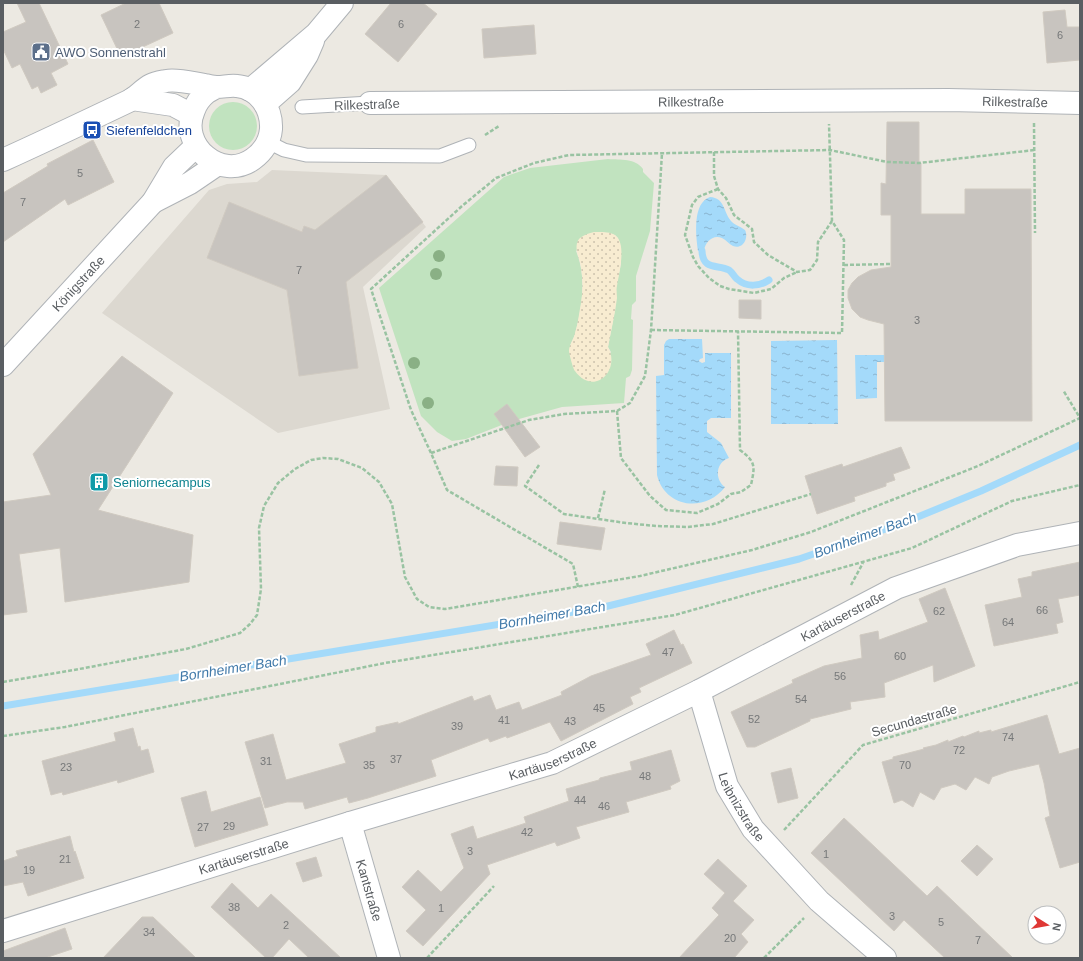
<svg xmlns="http://www.w3.org/2000/svg" width="1083" height="961" font-family="Helvetica,sans-serif">
<style>
.education{fill:#dcd8d0}
.green{fill:#c1e3bf;fill-rule:evenodd}
.sand{fill:url(#sand-dots)}
.water{fill:url(#water-ripples)}
.lines{fill:none;stroke-linecap:round;stroke-linejoin:round}
.stream{stroke:#a4dafa;stroke-width:7}
.building{fill:#c8c4bf;stroke:#d0cac1}
.service-casing{stroke:#afb3b7;stroke-width:15}
.minor-casing{stroke:#afb3b7;stroke-width:24}
.tertiary-casing{stroke:#afb3b7;stroke-width:24}
.path{stroke:#99c3a2;stroke-width:2.5;stroke-dasharray:4 2;stroke-linecap:butt}
.service{stroke:#fff;stroke-width:13}
.minor{stroke:#fff;stroke-width:22}
.tertiary{stroke:#fff;stroke-width:22}
.tree{fill:#8ab085}
.labels{text-anchor:middle;stroke-width:4;stroke-linejoin:round;paint-order:stroke}
.number-label{font-size:11px;fill:#767879}
.service-label{font-size:13px;fill:#4e5e75;stroke:#fff;text-anchor:start}
.street-label{font-size:13px;fill:#5a5e62;stroke:#fff}
.transit-label{font-size:13px;fill:#164399;stroke:#fff;text-anchor:start}
.culture-label{font-size:13px;fill:#0d838f;stroke:#fff;text-anchor:start}
.water-label{font-size:14px;font-style:italic;fill:#437baa;stroke:#fff}
</style>
<defs>
<pattern id="sand-dots" width="8" height="8" patternUnits="userSpaceOnUse"><rect width="8" height="8" fill="#f8ecd1"/><path d="M2 2h.1M6 6h.1" fill="none" stroke="#ccc2ad" stroke-width="1.8" stroke-linecap="round"/></pattern>
<pattern id="water-ripples" width="26" height="14" patternUnits="userSpaceOnUse"><rect width="26" height="14" fill="#a4dafa"/><path d="M2 4q2-2 4 0t4 0M15 11q2-2 4 0t4 0" fill="none" stroke="#89b4ce"/></pattern>
</defs>
<rect width="100%" height="100%" fill="#ece9e2"/>
<path class="education" d="M272,170L386,175L426,227L363,287L390,409L278,433L102,313L209,190L227,184L257,182Z"/>
<g class="green">
<circle cx="233" cy="126" r="24"/>
<path d="M608,159C621,160 635,158 643,169V172L654,183L650,231L636,276V301L632,305L631,319L633,320L632,370L630,376L626,378L624,403L562,407L512,421L466,439L452,441L437,432L421,416L379,288L504,177L530,168ZM601,232L615,235L618,238L621,248V264L616,287L615,310L608,347L611,352L587,380C576,374 572,367 571,355C571,353 570,349 570,346C571,342 574,338 575,334C582,308 587,277 576,251Z"/>
</g>
<path class="sand" d="M594,232C601,232 612,231 617,237C626,247 619,273 617,286C616,290 617,294 617,298C615,314 611,331 608,347C621,370 594,397 575,371C573,369 569,353 569,351C569,345 574,339 575,333C578,324 579,313 581,303C583,291 583,279 581,267C580,259 575,252 577,243C579,236 587,234 594,232Z"/>
<g class="water">
<path d="M710,197C725,198 723,211 731,221C734,225 740,226 745,230C749,238 743,250 733,246C729,244 726,240 722,238C713,234 705,242 704,251H698C696,236 692,203 710,197Z"/>
<path d="M669,339H702L703,358L700,359L699,361L702,363L705,362V353H731V418H711L707,421V432L721,443L729,458C716,462 714,479 725,487C705,513 665,508 657,475L656,376L664,375V345L666,341Z"/>
<path d="M837,340L838,424H771V341Z"/>
<path d="M855,355H885V362H877V398L856,399Z"/>
</g>
<g class="lines">
<g class="stream">
<path d="M702,251C703,271 718,264 729,270C733,273 734,277 737,279C747,288 760,286 769,280"/>
<path d="M3,706L604,607L799,559L903,523L981,491L1080,445"/>
</g>
</g>
<g class="building">
<path d="M17,3H39L68,64L51,73L57,85L41,93L38,86L32,89L20,64L12,68L3,49V32L26,22Z"/>
<path d="M126,3H159L173,33L121,57L101,15Z"/>
<path d="M391,3H423L437,14L398,62L365,34Z"/>
<path d="M1065,10L1067,27H1080V60L1047,63L1043,12Z"/>
<path d="M534,25L536,54L484,58L482,29Z"/>
<path d="M887,122H919V163H921V214H965V189H1031L1032,421H885L884,324L868,320L860,317L852,309L848,298V290L852,283L858,277L871,270L891,267V215H881V183L886,184Z"/>
<path d="M93,140L114,182L68,205L65,199L3,242V193L48,166L47,164Z"/>
<path d="M386,175L423,222L346,282L358,368L299,376L287,290L207,258L229,202L302,232L304,226L315,230Z"/>
<path d="M739,300H761V319L739,318Z"/>
<path d="M122,356L173,393L98,510L193,535L189,582L65,602L60,548L19,554L27,612L3,615V502L51,495L33,454Z"/>
<path d="M507,404L540,447L525,457L494,414Z"/>
<path d="M901,447L910,468L893,474L895,480L886,483V486L854,497L855,501L817,514L805,476L842,464L843,467Z"/>
<path d="M496,466L518,467L517,486L494,485Z"/>
<path d="M560,522L605,528L601,550L557,544Z"/>
<path d="M1080,562V595L1058,599L1063,622L1056,624L1058,633L994,646L985,605L1022,597L1018,579L1032,576V572Z"/>
<path d="M945,588L975,666L934,682L933,665L884,683L885,697L850,702L851,709L810,719V721L755,747H747L731,712L793,683L792,680L824,666L862,658L860,635L878,631L879,640L928,622L919,599Z"/>
<path d="M674,630L681,645L683,644L692,663L639,688L641,692L630,697L633,704L561,741L550,722L507,738L506,736L490,742L488,738L431,760L436,776L368,798L349,803L347,797L305,809L303,802H287L265,808L245,742L273,734L286,780L346,763L339,744L376,732V727L398,722V724L472,696L474,701L490,695L496,710L519,702L522,710L562,695L561,692L591,676L651,655L646,644Z"/>
<path d="M1047,715L1059,754L1080,748V862L1060,868L1045,818L1050,816L1044,783L1039,764L1009,771L992,777L989,784L975,777L966,790L955,784L941,788L934,800L920,792L913,807L902,800L894,803L882,762L893,759V757L924,749L923,748L936,745L948,740V742L963,736L964,737L979,731V733L991,730V732Z"/>
<path d="M133,728L138,747L140,746L141,751L148,749L154,772L118,783L117,780L63,795L62,792L51,795L42,761L116,741L114,733Z"/>
<path d="M671,750L680,781L670,786L671,789L626,802L629,812L576,827L580,838L557,846L555,842L487,865L490,874L423,946L406,931L426,910L402,887L418,870L441,892L464,868L451,834L473,826L477,839L526,823L524,817L569,801L566,789L599,780L600,778L632,770L630,762Z"/>
<path d="M791,768L798,798L778,803L771,773Z"/>
<path d="M206,791L211,812L260,797L268,825L195,847L181,798Z"/>
<path d="M844,818L927,896L937,886L1013,958H945L904,920L894,931L811,853Z"/>
<path d="M70,836L74,852L75,851L84,878L28,896L23,882L3,886V861L18,856L16,851Z"/>
<path d="M977,845L993,859L977,876L961,861Z"/>
<path d="M316,857L322,876L303,882L296,863Z"/>
<path d="M718,859L747,886L733,901L754,920L741,934L748,942L734,958H679L719,915L712,908L725,893L704,874Z"/>
<path d="M232,883L258,908L271,894L341,958H309L289,939L272,958H266L211,907Z"/>
<path d="M142,917H153L196,958H103Z"/>
<path d="M65,928L72,949L45,958H3V951Z"/>
</g>
<g class="lines">
<g class="service-casing">
<g id="service">
<path d="M302,107L370,103"/>
<path d="M268,142L284,150L306,155L440,156L469,145"/>
</g>
</g>
<g class="minor-casing">
<g id="minor">
<path id="s1" d="M370,103L948,100L1080,103"/>
<path id="s2" d="M699,691L727,786L753,829L819,901L885,958"/>
<path id="s3" d="M350,823L389,958"/>
<path id="s4" d="M3,931L350,823L552,763L699,691L896,588L1017,545L1080,533"/>
</g>
</g>
<g class="tertiary-casing">
<g id="tertiary">
<path d="M250,90L316,34L342,3"/>
<path d="M132,99L173,105L192,115"/>
<path d="M265,104L290,82L307,55L313,41"/>
<path d="M3,160C45,141 87,121 129,101C137,97 143,89 151,85C155,83 161,82 166,81C178,79 192,83 205,85C208,86 213,87 217,87C224,87 230,85 237,86C259,88 272,109 271,129C270,141 263,152 253,159C221,182 178,145 194,110C196,104 200,98 206,93C209,91 213,89 216,87"/>
<path d="M153,202L190,183L218,164"/>
<path id="s5" d="M3,365L153,202L174,167L196,146"/>
</g>
</g>
<g class="path">
<path d="M1034,123L1035,233"/>
<path d="M485,135L499,126"/>
<path d="M714,152V176L718,189L726,198L734,215L752,229L754,242L768,255L797,272L810,270L817,260L818,242L832,221"/>
<path d="M718,189L698,197L692,205L685,235L693,257L698,266L709,278L720,286L729,289L754,293L771,289L784,278L797,272"/>
<path d="M844,265L891,264"/>
<path d="M651,330L842,333L844,240L832,221L829,124"/>
<path d="M617,411L621,458L650,496L666,510L697,513L718,504L731,494L741,492L751,485C755,466 756,462 740,450L738,331"/>
<path d="M431,453L411,410L371,289L462,206L496,178L534,163L569,155L830,150L887,162L919,163L1035,150"/>
<path d="M539,465L525,486L564,514L626,523L656,526L688,527L713,524L811,494"/>
<path d="M598,518L605,489"/>
<path d="M851,585L863,563"/>
<path d="M578,587L573,564L447,490L431,453L529,420L564,414L617,411L630,403L645,376L651,330L662,153"/>
<path d="M3,682L74,670L186,649L240,633L250,624L257,615L261,589L259,528L264,506L278,483L295,469L311,460L323,458L338,459L362,468L379,482L392,504L405,577L417,599L429,607L445,609L640,576L752,550L811,532L978,466L1080,418L1063,390"/>
<path d="M3,736L65,727L385,663L675,615L912,548L1012,501L1080,485"/>
<path d="M784,830L863,745L1080,682"/>
<path d="M427,958L494,886"/>
<path d="M764,958L804,918"/>
</g>
<use href="#service" class="service"/>
<use href="#minor" class="minor"/>
<use href="#tertiary" class="tertiary"/>
</g>
<g class="tree">
<circle cx="439" cy="256" r="6"/>
<circle cx="436" cy="274" r="6"/>
<circle cx="414" cy="363" r="6"/>
<circle cx="428" cy="403" r="6"/>
</g>
<defs>
<g id="civic-square" transform="scale(1)"><rect x="-9" y="-9" width="18" height="18" rx="4" fill="#5c6f8a" stroke="#fff"/><path d="M-.6-6.5H3V-4.5H.6V-3L4-1V1h2V6H-6V1h2V-1L-.6-3ZM-1.2 2.5V6h2.4V2.5Z" fill="#fff"/></g>
<g id="bus-square" transform="scale(1)"><rect x="-9" y="-9" width="18" height="18" rx="4" fill="#1a4fb4" stroke="#fff"/><path d="M-5-6H5V4H4V6H2V4H-2V6H-4V4H-5ZM-3.5-4V0h7V-4ZM-3.5 1.2v1.5H-2V1.2ZM2 1.2v1.5H3.5V1.2Z" fill="#fff"/></g>
<g id="building-square" transform="scale(1)"><rect x="-9" y="-9" width="18" height="18" rx="4" fill="#0f9aa8" stroke="#fff"/><path d="M-4-6H4V6H1V3H-1V6H-4ZM-2.5-4.3h1.7v1.8h-1.7ZM.8-4.3h1.7v1.8H.8ZM-2.5-1h1.7V.8h-1.7ZM.8-1h1.7V.8H.8Z" fill="#fff"/></g>
</defs>
<g fill-rule="evenodd">
<use href="#civic-square" x="41" y="52"/>
<use href="#bus-square" x="92" y="130"/>
<use href="#building-square" x="99" y="482"/>
</g>
<g class="labels">
<g class="number-label">
<text x="137" y="28">2</text>
<text x="401" y="28">6</text>
<text x="1060" y="39">6</text>
<text x="80" y="177">5</text>
<text x="23" y="206">7</text>
<text x="299" y="274">7</text>
<text x="917" y="324">3</text>
<text x="1042" y="614">66</text>
<text x="939" y="615">62</text>
<text x="1008" y="626">64</text>
<text x="668" y="656">47</text>
<text x="900" y="660">60</text>
<text x="840" y="680">56</text>
<text x="801" y="703">54</text>
<text x="599" y="712">45</text>
<text x="754" y="723">52</text>
<text x="504" y="724">41</text>
<text x="570" y="725">43</text>
<text x="457" y="730">39</text>
<text x="1008" y="741">74</text>
<text x="959" y="754">72</text>
<text x="396" y="763">37</text>
<text x="266" y="765">31</text>
<text x="369" y="769">35</text>
<text x="905" y="769">70</text>
<text x="66" y="771">23</text>
<text x="645" y="780">48</text>
<text x="580" y="804">44</text>
<text x="604" y="810">46</text>
<text x="229" y="830">29</text>
<text x="203" y="831">27</text>
<text x="527" y="836">42</text>
<text x="470" y="855">3</text>
<text x="826" y="858">1</text>
<text x="65" y="863">21</text>
<text x="29" y="874">19</text>
<text x="234" y="911">38</text>
<text x="441" y="912">1</text>
<text x="892" y="920">3</text>
<text x="941" y="926">5</text>
<text x="286" y="929">2</text>
<text x="149" y="936">34</text>
<text x="730" y="942">20</text>
<text x="978" y="944">7</text>
</g>
<g class="service-label">
<text x="55" y="57">AWO Sonnenstrahl</text>
</g>
<g class="street-label">
<text dy="5" stroke="none"><textPath href="#s1" startOffset="321">Rilkestraße</textPath></text>
<text dy="5" stroke="none"><textPath href="#s1" startOffset="645">Rilkestraße</textPath></text>
<text transform="translate(367 104) rotate(-2)" y="5">Rilkestraße</text>
<text dy="5" stroke="none"><textPath href="#s5" startOffset="111">Königstraße</textPath></text>
<text dy="5" stroke="none"><textPath href="#s4" startOffset="900">Kartäuserstraße</textPath></text>
<text transform="translate(914 720) rotate(-16)" y="5">Secundastraße</text>
<text dy="5" stroke="none"><textPath href="#s4" startOffset="576">Kartäuserstraße</textPath></text>
<text dy="5" stroke="none"><textPath href="#s2" startOffset="124">Leibnizstraße</textPath></text>
<text dy="5" stroke="none"><textPath href="#s4" startOffset="252">Kartäuserstraße</textPath></text>
<text dy="5" stroke="none"><textPath href="#s3" startOffset="70">Kantstraße</textPath></text>
</g>
<g class="transit-label">
<text x="106" y="135">Siefenfeldchen</text>
</g>
<g class="culture-label">
<text x="113" y="487">Seniornecampus</text>
</g>
<g class="water-label">
<text transform="translate(865 535) rotate(-20)" y="5">Bornheimer Bach</text>
<text transform="translate(552 615) rotate(-10)" y="5">Bornheimer Bach</text>
<text transform="translate(233 668) rotate(-9)" y="5">Bornheimer Bach</text>
</g>
</g>
<rect width="1083" height="961" fill="none" stroke="#5a5e62" stroke-width="8"/>
<g transform="translate(1047 925) rotate(101)"><circle r="19" fill="#ffffff" stroke="#bdbfc0"/>
<path d="M0-3L7 15L0 10L-7 15Z" fill="#df3835"/>
<text y="-6" font-size="11" font-weight="bold" text-anchor="middle" fill="#5a5e62">N</text>
</g>
</svg>
